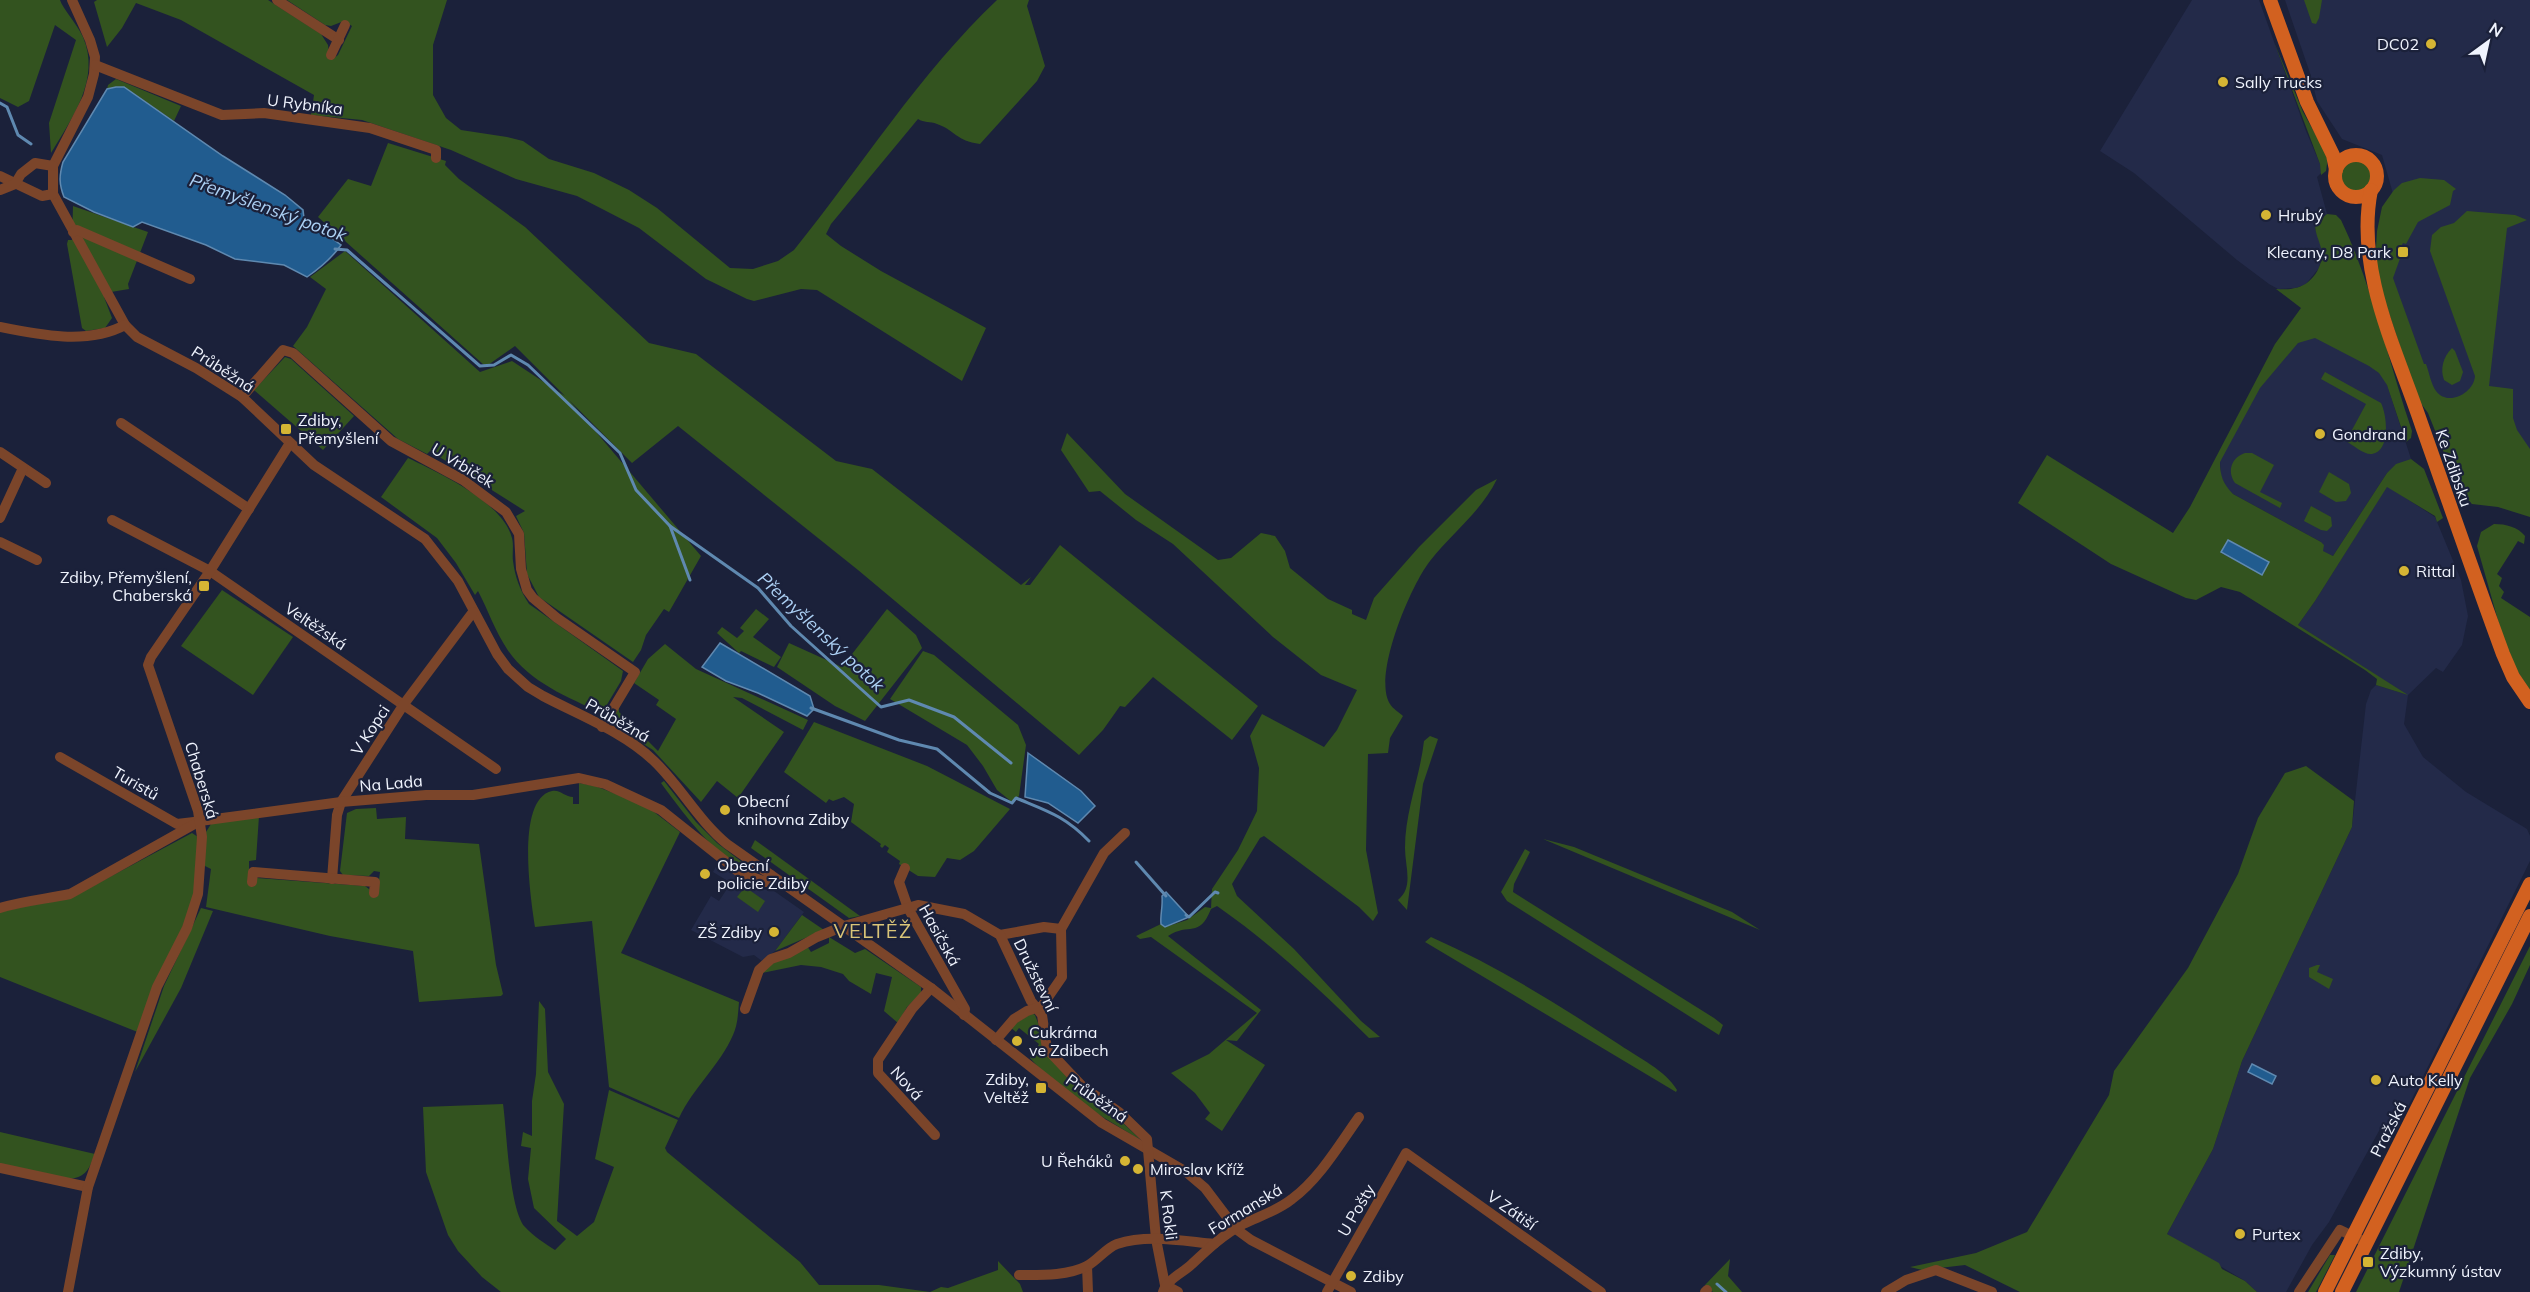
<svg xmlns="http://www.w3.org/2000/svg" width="2530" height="1292" font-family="Mulish,sans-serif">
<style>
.built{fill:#232a49}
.green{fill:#33531f;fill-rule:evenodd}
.water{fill:#215c8f;stroke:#5f89b0;stroke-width:1.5}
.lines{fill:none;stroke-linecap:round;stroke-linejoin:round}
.stream{stroke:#5f89b0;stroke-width:3}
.minor{stroke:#7b452a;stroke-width:10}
.major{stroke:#d26120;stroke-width:14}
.poi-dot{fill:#d5b534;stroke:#1b213a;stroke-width:2}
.labels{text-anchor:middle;stroke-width:4.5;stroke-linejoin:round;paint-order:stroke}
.poi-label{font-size:16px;fill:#eff3fd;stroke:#1b213a;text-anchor:start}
.street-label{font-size:16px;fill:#eff3fd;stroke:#1b213a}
.water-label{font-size:18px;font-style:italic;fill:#acd0f4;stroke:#1b213a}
.quarter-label{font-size:20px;letter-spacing:1.5px;fill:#dac578;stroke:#1b213a}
</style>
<rect width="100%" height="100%" fill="#1b213a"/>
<g class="built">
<path d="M2192,0H2259L2306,131L2323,171L2317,177L2327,214L2317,220L2315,228L2322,249L2321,259L2319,268L2305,285L2295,288L2278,289L2269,284L2237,260L2134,173L2100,151Z"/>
<path d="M2285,0H2530V456L2422,390L2388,283L2394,197L2382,155L2342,139L2317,101L2310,73Z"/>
<path d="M2299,314L2383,372L2411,459L2387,473L2333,556L2322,551L2321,542L2233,494L2226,488L2221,476L2220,462H2217Z"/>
<path d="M2387,486L2435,517L2461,580L2468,616L2462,645L2443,672L2436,668L2408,695L2404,724L2423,757L2466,792L2527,829L2530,836V861L2398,1127L2392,1136L2380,1129L2329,1222L2312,1245L2286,1292H2257L2245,1281L2167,1234L2213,1149L2242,1061L2352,827L2366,704L2371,690L2376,685L2405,694L2298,625L2315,601Z"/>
<path d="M718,863L753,887L774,891L804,912L775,951L762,961L754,955L743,957L691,930L711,896L719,901L731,883L713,872Z"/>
</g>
<g class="green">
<path d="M0,0H60C63,9 77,24 83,37C101,79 72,118 51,153L49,123L76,40L55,25L29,101L18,107L0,98Z"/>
<path d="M97,0H268L321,34L328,45L329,53L333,59L338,55L352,26L344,21L331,26L325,25L287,0H447L433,45V95L446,118L461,130L507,137L523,141L549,159L594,173L629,190L657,208L730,268L753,269L778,261L794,250C861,167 919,74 997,0H1029L1027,6L1045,66L1037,81L980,144C956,141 955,130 937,124C930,121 924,123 918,119L831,224L826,234L841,246L881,271L986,328L962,381L817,290L801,289L754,301L747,299L706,279L639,228L577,196L516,179L451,150L362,120L311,115L314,95L181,20L136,3L122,28L107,47L94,2Z"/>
<path d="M2304,0H2322L2319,18L2316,24L2312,23Z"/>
<path d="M2274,42L2303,112L2328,157L2326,171L2321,175L2320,164Z"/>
<path d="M116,79L181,106L174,121L124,87L107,89L108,85Z"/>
<path d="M388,143L446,161L445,165L459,179L525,227L649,343L696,354L836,461L872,469L1021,585L1031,577L1025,585H1030L1060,545L1258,706L1232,740L1153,677L1125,707L1120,706L1103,730L1079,755L858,570L678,426L632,463L569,400L701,556L669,612L664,609L646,635L641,650L633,662L539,597L527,574L524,533L516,516L525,511L430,451L427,454L398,439L293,346L307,327L326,289L310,277L345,251L480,372L512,361L565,396L515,346L488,365H484L318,217L348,179L371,186Z"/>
<circle cx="2356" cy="176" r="15"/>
<path d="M2420,178L2444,180L2456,189L2453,191L2450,205L2418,222L2406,244L2403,243L2399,250L2402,253L2393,278L2424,364H2426C2429,372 2431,384 2436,391C2448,407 2474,393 2475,376L2430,251L2432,235L2441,227L2454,223L2467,211L2515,215L2527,220L2507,228L2489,386L2513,389V418L2517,430L2530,449V517L2498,507L2472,504L2459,491L2428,413L2417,398L2396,334L2378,280L2376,248L2377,231L2382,207L2394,190L2402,183Z"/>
<path d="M73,206L148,232L128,284L129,289L111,292L104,297L112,318L105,328L86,331L82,328L67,244L68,240H72Z"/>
<path d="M2327,214L2336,215L2341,220C2373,287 2388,361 2412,431L2411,438L2406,442L2387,385L2379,373L2369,366L2315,338L2298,343L2260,388L2220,462C2220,475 2223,484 2233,494L2321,542L2324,545L2323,551L2333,556L2387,473L2396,464L2411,459L2424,469L2443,518L2437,522L2435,516L2387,487L2315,601L2298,625L2408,695L2376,685L2377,679L2365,670L2240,592L2221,587L2196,600L2186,598L2111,564L2018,503L2047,455L2173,533L2190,507L2275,344L2301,308L2276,289C2282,289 2289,290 2295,288C2312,285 2325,265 2321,248C2319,240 2315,233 2315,224ZM2228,540L2268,562L2262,574L2221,553Z"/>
<path d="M2452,348L2455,351L2463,372L2460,381L2452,385L2444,380C2440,369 2443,357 2452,348Z"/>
<path d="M285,357L291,359L354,416L323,450L254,390Z"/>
<path d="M2325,372L2381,403C2387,415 2391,451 2372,454C2364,455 2353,445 2346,441L2366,404L2321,379Z"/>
<path d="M1067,433L1125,494L1218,560L1231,558L1261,533L1275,536L1285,551L1290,568L1328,599L1352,610V614L1366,620L1374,598L1419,547L1476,490L1497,479C1481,512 1452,533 1430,561C1411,585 1372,676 1390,704C1392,708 1400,713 1403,716L1390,738L1388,753L1368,754L1366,850L1378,913L1373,921L1359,907L1264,836L1260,838L1232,884L1237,896L1294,949L1361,1021L1380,1037L1369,1038C1321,991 1273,945 1217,906L1211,909C1199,939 1189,922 1168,936L1261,1010L1237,1041L1226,1040L1265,1065L1222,1131L1205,1119L1210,1113L1195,1093L1171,1073L1209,1054L1257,1013L1151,937L1140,939L1136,936L1161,924L1165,927L1187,920L1205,907L1211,908L1212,889L1238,850L1257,811L1259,768L1250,736L1262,714L1324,747L1337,730L1357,690L1321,675L1273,637L1173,544L1136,520L1100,491L1089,492L1061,450Z"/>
<path d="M2245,453H2252L2274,465L2260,492L2282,503L2280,508L2235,483C2227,471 2231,458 2245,453Z"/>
<path d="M408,458C439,473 503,502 512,538C514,546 512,553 513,561C515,577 520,590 529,604L623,671L621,681L602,713C567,697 529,682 507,649C495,631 488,610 478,591L475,595L456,563L437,538L381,497Z"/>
<path d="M2329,472L2349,484L2351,493L2346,501L2336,502L2319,492Z"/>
<path d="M2311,506L2331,517L2332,526L2327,531L2321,530L2304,521Z"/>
<path d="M2494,524C2506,524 2518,527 2525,536L2524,544L2518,541L2497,574L2502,578L2499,586L2504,592L2501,598L2530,617V690L2518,672L2505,645L2477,546L2481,532Z"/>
<path d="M222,590L293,637L253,695L181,646Z"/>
<path d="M756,609L769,619L753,637L781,657L774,667L741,651L739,653L717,633L722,627L737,638L744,631L740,628Z"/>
<path d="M887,609L916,635L922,648L865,721L835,706L777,667L789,643L842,667Z"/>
<path d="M665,644L696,669L808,720L803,730L742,698L733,697L784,732L738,798L717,781L701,802L653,750L610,723L619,707V712L658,751L676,719L656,705L659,700L634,683L648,659Z"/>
<path d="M923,651L934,655L1018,725L1026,745L1019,796L1012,802L997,790L983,766L967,745L890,699Z"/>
<path d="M814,722L927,766L1010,809L974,851L960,860L947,858L935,877L918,876L899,864L900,861L887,852L889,848L885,845L882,848L880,846L881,844L851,822L854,804L844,797L833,801L829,799L826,803L784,772Z"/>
<path d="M1430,736L1438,739L1423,784L1407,910L1398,900C1414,887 1405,867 1405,848C1405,811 1420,777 1424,741Z"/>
<path d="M2306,766L2354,801L2352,827L2242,1061L2213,1149L2167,1234L2219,1263L2222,1269L2245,1281L2257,1292H2020L1965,1265L1922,1270L1910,1267L1976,1253L2027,1232L2109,1095L2114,1071L2188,968L2238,874L2258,818L2285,773Z"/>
<path d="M664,781L696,822L717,843L759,875C724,870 681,810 661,783Z"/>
<path d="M579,783L595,786L645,805L680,832L621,953L739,1002C738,1013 738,1024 733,1035C720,1065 693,1088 679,1118L609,1087L592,921L535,927C531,901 515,799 552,791C560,789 565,797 573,797V804H579Z"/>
<path d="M376,808L377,819L406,817L405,839L479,844L496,965L503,994L501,996L419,1002L413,951L330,936L206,907L211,869L203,865L206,832L211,824L259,816L256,860L249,861V872L257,878L365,886L377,895L380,872L374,871L369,876L343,875L340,871L347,813L356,809Z"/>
<path d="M192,833L198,837L196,890L191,910L140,1033L0,977V912L76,895Z"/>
<path d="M1543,839L1574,847L1732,912L1760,930Z"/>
<path d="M755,840L860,916L849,918L751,848Z"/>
<path d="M1525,849L1530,852L1514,884L1513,892L1714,1018L1723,1025L1719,1035L1507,901L1501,892Z"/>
<path d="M745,887L765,901L758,912L737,897Z"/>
<path d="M201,908L213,911L181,988L135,1072L164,986Z"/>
<path d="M802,915L824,930L775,951Z"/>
<path d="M829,937L855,953L865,949L921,987V993L907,1007L898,1023L884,1011L892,977L876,973L871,994L849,981L843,974L821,967L801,965L762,973L769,965L807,946L811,952L829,943Z"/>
<path d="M1431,937C1497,966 1559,1005 1620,1045C1639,1058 1665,1070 1677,1090L1676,1092L1425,942Z"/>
<path d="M2530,946V965L2512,1004L2470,1078L2399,1292H2356Z"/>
<path d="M2317,965H2320L2317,972L2333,979L2329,989L2309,977V968Z"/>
<path d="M539,1001L545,1009L548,1072L564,1104L557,1221L577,1236L594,1222L614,1167L595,1159L609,1090L678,1120L665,1148L667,1152L800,1262L819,1285H879L930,1292L941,1287L948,1288L998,1270V1261L1020,1284L1023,1292H501L482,1277L458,1251L448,1235L426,1172L423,1107L503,1104C507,1131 509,1209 525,1227C533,1236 546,1244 555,1250L566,1239L534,1208L528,1179L531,1148L521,1146L523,1132L532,1136V1101L536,1074Z"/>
<path d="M1032,1013L1035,1015L1050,1055L1141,1140C1102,1117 1060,1092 1030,1058L1039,1044L1019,1028L1016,1032L1010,1027Z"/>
<path d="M0,1132L95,1154C89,1169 86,1178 68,1179L0,1165Z"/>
<path d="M2330,1255H2335L2316,1292H2308Z"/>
<path d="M1730,1259L1728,1276L1742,1292H1713L1705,1285Z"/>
</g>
<g class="water">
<path d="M116,87H124L223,156L285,195L303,210L304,218L341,245C332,258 320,268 307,277L284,265L235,259L206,245L142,222L133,227L94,212L64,197C59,184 59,176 63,162L107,89Z"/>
<path d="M2228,540L2269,562L2262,575L2221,552Z"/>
<path d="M720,643L810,696L814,709L807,716L758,693L726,681L702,667Z"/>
<path d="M1028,753L1081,791L1095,806L1078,823L1048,803L1025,797Z"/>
<path d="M1166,892L1189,917L1165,927L1161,924C1160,915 1163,907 1162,896Z"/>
<path d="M2252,1064L2276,1076L2272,1084L2248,1072Z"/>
</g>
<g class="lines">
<g class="stream">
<path d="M0,103L7,107L18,135L31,144"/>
<path d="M335,249L347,250L480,366L494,365L511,355L528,365L620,453L636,490L670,526L758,588L791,626L881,707L909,700L954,717L1011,763"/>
<path d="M670,526L690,580"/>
<path d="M811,708L899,740L937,749L990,793L1012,803L1016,798C1047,811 1065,816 1089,841"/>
<path d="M1136,862L1166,896"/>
<path d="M1186,915L1189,917L1215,892L1218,893"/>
<path d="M1717,1284L1726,1292"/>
</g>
<g class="minor">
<path d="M72,0L90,40L95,57L94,74L88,97L53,166V194L125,325L137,337L196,368L242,397L314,465L425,539L458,581L497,654L508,669L528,687L543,696C579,715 624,732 654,761C681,787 698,820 727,844L931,988L1102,1123L1185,1171L1205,1188L1236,1229L1251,1240L1351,1292"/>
<path d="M277,0L339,40"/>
<path d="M331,55L345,25"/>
<path d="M95,65L222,115L264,113L370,128L436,150V158"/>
<path d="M0,176L42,196L53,194"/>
<path d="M0,190L15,184L21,174L35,163L53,166"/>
<path d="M73,232L77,230L190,279"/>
<path d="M0,327C39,335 88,345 125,325"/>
<path d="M242,397L283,350L293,353L391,441L463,480L506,512L519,534L521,569L527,590L533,598L557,618L635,672L602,727"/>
<path d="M121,423L249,509"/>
<path d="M0,452L46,483"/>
<path d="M0,518L23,468"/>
<path d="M112,520L210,571L496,769"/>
<path d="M0,542L37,560"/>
<path d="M60,757L177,824L194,822"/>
<path d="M905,868L899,882L908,908L965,1009L964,1015"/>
<path d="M332,879L337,815L341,802L404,704L473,612"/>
<path d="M252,882L253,872L375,882L374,893"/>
<path d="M0,908C23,901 46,899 70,894L200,821L341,802L426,795H473L579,778L605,784L661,810L739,872L766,882L771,875"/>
<path d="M1000,935L1044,927L1061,929"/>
<path d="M931,988L912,1009L878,1060V1073L935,1135"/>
<path d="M745,1009L759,970L771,959L789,953L817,937L844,926L918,905L964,914L1000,935L1031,1001L1042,1015L1047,1049L1082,1086L1119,1112L1147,1139L1156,1239L1165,1285L1178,1292"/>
<path d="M996,1040L1014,1019L1027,1011L1042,1006L1062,977L1061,929L1104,853L1125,833"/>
<path d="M0,1168L88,1187"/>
<path d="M1087,1266L1088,1292"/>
<path d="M1019,1275C1041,1275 1067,1276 1087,1266C1098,1260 1106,1248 1117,1244C1148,1234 1182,1241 1214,1244"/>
<path d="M68,1292L88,1187L157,987L187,928L198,894L202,837L198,811L148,665L151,657L210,571L290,443"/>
<path d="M1163,1292C1167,1279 1183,1273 1192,1264C1208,1249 1224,1234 1243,1224C1260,1216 1277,1211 1292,1199C1320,1178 1339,1145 1359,1117"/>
<path d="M1327,1292L1406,1153L1601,1292"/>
<path d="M1705,1292L1707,1290"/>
<path d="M1886,1292L1906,1280L1936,1270L1992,1292"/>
<path d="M2299,1292L2340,1230L2367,1243"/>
</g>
<g class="major">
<path d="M2270,0L2307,102L2333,155L2336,170"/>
<circle cx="2356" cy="176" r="21"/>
<path d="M2371,190C2355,271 2397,351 2422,426C2449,502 2475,578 2503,654L2513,677L2530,702"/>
<path d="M2325,1292L2530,884"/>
<path d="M2342,1292L2530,916"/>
</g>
</g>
<g class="poi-dot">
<circle cx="2431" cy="44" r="6"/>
<circle cx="2223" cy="82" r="6"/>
<circle cx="2266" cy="215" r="6"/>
<rect x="2397" y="246" width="12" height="12" rx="3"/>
<rect x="280" y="423" width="12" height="12" rx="3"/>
<circle cx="2320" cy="434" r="6"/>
<circle cx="2404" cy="571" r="6"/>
<rect x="198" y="580" width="12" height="12" rx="3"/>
<circle cx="725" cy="810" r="6"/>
<circle cx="705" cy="874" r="6"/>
<circle cx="774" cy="932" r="6"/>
<circle cx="1017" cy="1041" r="6"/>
<circle cx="2376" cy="1080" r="6"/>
<rect x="1035" y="1082" width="12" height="12" rx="3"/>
<circle cx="1125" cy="1161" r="6"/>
<circle cx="1138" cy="1169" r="6"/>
<circle cx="2240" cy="1234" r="6"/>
<rect x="2362" y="1256" width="12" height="12" rx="3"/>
<circle cx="1351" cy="1276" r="6"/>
</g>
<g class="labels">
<g class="poi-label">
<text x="2419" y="50" text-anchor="end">DC02</text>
<text x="2235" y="88">Sally Trucks</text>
<text x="2278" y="221">Hrubý</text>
<text x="2391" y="258" text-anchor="end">Klecany, D8 Park</text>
<text x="298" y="426">Zdiby,<tspan x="298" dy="18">Přemyšlení</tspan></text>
<text x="2332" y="440">Gondrand</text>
<text x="2416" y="577">Rittal</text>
<text x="192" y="583" text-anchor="end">Zdiby, Přemyšlení,<tspan x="192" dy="18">Chaberská</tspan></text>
<text x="737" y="807">Obecní<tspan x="737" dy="18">knihovna Zdiby</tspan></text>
<text x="717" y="871">Obecní<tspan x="717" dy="18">policie Zdiby</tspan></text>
<text x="762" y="938" text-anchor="end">ZŠ Zdiby</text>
<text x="1029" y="1038">Cukrárna<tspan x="1029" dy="18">ve Zdibech</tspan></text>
<text x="1029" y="1085" text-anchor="end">Zdiby,<tspan x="1029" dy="18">Veltěž</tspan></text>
<text x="2388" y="1086">Auto Kelly</text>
<text x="1113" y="1167" text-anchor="end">U Řeháků</text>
<text x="1150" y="1175">Miroslav Kříž</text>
<text x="2252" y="1240">Purtex</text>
<text x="2380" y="1259">Zdiby,<tspan x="2380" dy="18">Výzkumný ústav</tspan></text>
<text x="1363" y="1282">Zdiby</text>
</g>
<g class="street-label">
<text transform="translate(305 104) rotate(7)" y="6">U Rybníka</text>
<text transform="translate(223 369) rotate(33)" y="6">Průběžná</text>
<text transform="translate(463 465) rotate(31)" y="6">U Vrbiček</text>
<text transform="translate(2454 468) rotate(71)" y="6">Ke Zdibsku</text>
<text transform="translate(316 626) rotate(34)" y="6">Veltěžská</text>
<text transform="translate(618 720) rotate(30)" y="6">Průběžná</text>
<text transform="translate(370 730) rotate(-57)" y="6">V Kopci</text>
<text transform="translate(202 780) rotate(73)" y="6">Chaberská</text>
<text transform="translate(136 783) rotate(30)" y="6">Turistů</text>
<text transform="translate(391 783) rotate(-5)" y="6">Na Lada</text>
<text transform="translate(940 935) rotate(61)" y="6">Hasičská</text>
<text transform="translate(1036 975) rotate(64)" y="6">Družstevní</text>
<text transform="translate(907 1083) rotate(48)" y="6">Nová</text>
<text transform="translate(1097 1098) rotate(35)" y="6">Průběžná</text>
<text transform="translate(2388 1129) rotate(-63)" y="6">Pražská</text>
<text transform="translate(1245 1209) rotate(-31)" y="6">Formanská</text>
<text transform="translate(1356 1210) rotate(-60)" y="6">U Pošty</text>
<text transform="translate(1512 1210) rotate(35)" y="6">V Zátiší</text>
<text transform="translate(1169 1215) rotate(83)" y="6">K Rokli</text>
</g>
<g class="water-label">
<text transform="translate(268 208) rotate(20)" y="6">Přemyšlenský potok</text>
<text transform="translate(821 632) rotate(43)" y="6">Přemyšlenský potok</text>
</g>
<g class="quarter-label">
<text x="873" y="938">VELTĚŽ</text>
</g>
</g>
<g transform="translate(2488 42) rotate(33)" stroke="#1b213a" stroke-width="4.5" paint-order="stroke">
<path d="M0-4.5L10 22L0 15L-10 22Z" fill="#eff3fd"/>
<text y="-9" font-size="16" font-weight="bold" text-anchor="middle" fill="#eff3fd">N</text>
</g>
</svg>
